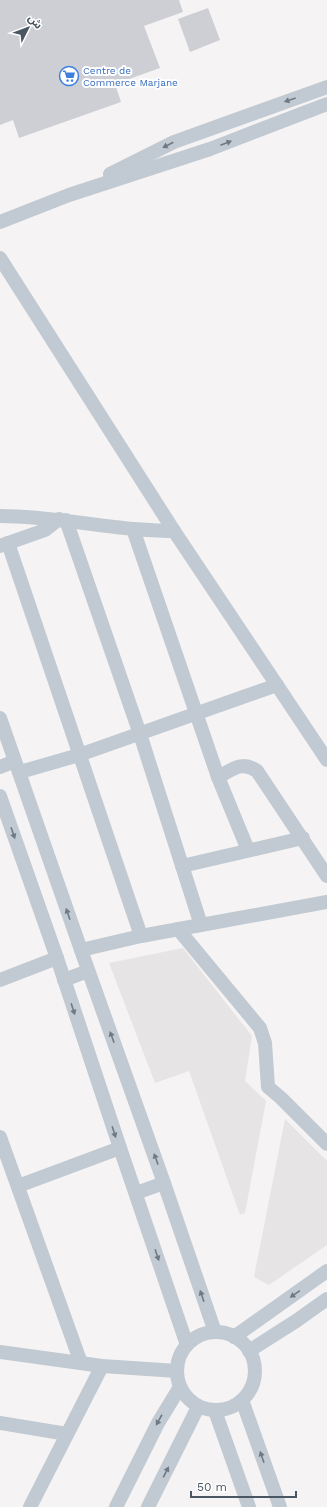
<svg xmlns="http://www.w3.org/2000/svg" width="327" height="1507" font-family="'Work Sans','Noto Sans Arabic',sans-serif">
<style>
.education{fill:#e6e4e5}
.building{fill:#cdcfd5}
.lines{fill:none;stroke-linecap:round;stroke-linejoin:round}
.minor{stroke:#c1cad2;stroke-width:14}
.oneway{fill:#6e7983}
.labels{text-anchor:middle;stroke-width:4;stroke-linejoin:round;paint-order:stroke}
.shop-label{font-size:10px;fill:#366cbe;stroke:#fff;text-anchor:start}
</style>
<rect width="100%" height="100%" fill="#f5f3f3"/>
<g class="education">
<path d="M183,948L252,1036L245,1081L266,1101L245,1213L240,1215L189,1071L155,1083L109,963Z"/>
<path d="M285,1119L327,1161V1245L269,1285L254,1277Z"/>
</g>
<g class="building">
<path d="M0,0H179L183,12L144,26L160,68L115,84L121,102L19,138L13,120L0,125Z"/>
<path d="M208,8L220,40L190,52L178,19Z"/>
</g>
<g class="lines">
<g class="minor">
<path d="M110,174L174,142L327,87"/>
<path d="M0,222L69,195L210,149L327,104"/>
<path d="M0,258L174,531L327,760"/>
<path d="M0,516C46,516 89,525 134,529C147,530 161,531 174,531"/>
<path d="M66,520L140,734L201,925"/>
<path d="M133,529L218,777L248,850"/>
<path d="M8,543L141,936"/>
<path d="M0,546L45,530L59,519"/>
<path d="M0,718L81,950L164,1183L215,1332"/>
<path d="M0,767L15,761"/>
<path d="M20,772L79,755L277,685"/>
<path d="M218,777C232,770 242,760 257,771L327,876"/>
<path d="M0,796L57,958L120,1148L187,1345"/>
<path d="M182,866L303,838"/>
<path d="M178,929L260,1028L265,1043L268,1087L281,1098L327,1144"/>
<path d="M81,950L141,936L327,902"/>
<path d="M0,980L57,958"/>
<path d="M64,980L88,971"/>
<path d="M0,1137L81,1363"/>
<path d="M18,1186L120,1148"/>
<path d="M136,1193L164,1183"/>
<circle cx="216" cy="1371" r="39"/>
<path d="M234,1337L327,1271"/>
<path d="M249,1351L296,1321L327,1299"/>
<path d="M0,1352L102,1366L177,1371"/>
<path d="M242,1400L280,1507"/>
<path d="M215,1411L249,1507"/>
<path d="M0,1423L67,1434"/>
<path d="M30,1507L102,1366"/>
<path d="M116,1507L158,1423L180,1387"/>
<path d="M148,1507L198,1407"/>
</g>
</g>
<defs><path id="oneway-solid" d="M-6-.8H1V-3.2L6.5 0L1 3.2V.8H-6Z"/></defs>
<g class="oneway">
<use href="#oneway-solid" transform="translate(290 100) rotate(161)"/>
<use href="#oneway-solid" transform="translate(226 143) rotate(-21)"/>
<use href="#oneway-solid" transform="translate(168 145) rotate(153)"/>
<use href="#oneway-solid" transform="translate(13 833) rotate(71)"/>
<use href="#oneway-solid" transform="translate(68 914) rotate(-109)"/>
<use href="#oneway-solid" transform="translate(73 1009) rotate(72)"/>
<use href="#oneway-solid" transform="translate(112 1037) rotate(-110)"/>
<use href="#oneway-solid" transform="translate(114 1132) rotate(72)"/>
<use href="#oneway-solid" transform="translate(156 1159) rotate(-110)"/>
<use href="#oneway-solid" transform="translate(157 1255) rotate(71)"/>
<use href="#oneway-solid" transform="translate(295 1294) rotate(145)"/>
<use href="#oneway-solid" transform="translate(202 1296) rotate(-109)"/>
<use href="#oneway-solid" transform="translate(159 1420) rotate(119)"/>
<use href="#oneway-solid" transform="translate(262 1457) rotate(-109)"/>
<use href="#oneway-solid" transform="translate(166 1472) rotate(-63)"/>
</g>
<defs>
<g id="supermarket-ring" transform="scale(1)"><circle r="9.5" fill="#fff" stroke="#3f7fe0" stroke-width="1.5"/><path d="M-6-5.5h2.5l.6 2H6L4.5 2H-2.5L-4.4-4H-6ZM-1.5 3.2a1.3 1.3 0 1 0 .1 0ZM3 3.2a1.3 1.3 0 1 0 .1 0Z" fill="#3f7fe0"/></g>
</defs>
<g fill-rule="evenodd">
<use href="#supermarket-ring" x="69" y="76"/>
</g>
<g class="labels">
<g class="shop-label">
<text x="83" y="74">Centre de<tspan x="83" dy="12">Commerce Marjane</tspan></text>
</g>
</g>
<g transform="translate(28 28) rotate(48)" stroke="#ffffff" stroke-width="3" paint-order="stroke">
<path d="M0-3L7 15L0 10L-7 15Z" fill="#4a5661"/>
<text y="-6" font-size="11" font-weight="bold" text-anchor="middle" fill="#4a5661">ش</text>
</g>
<path d="M191 1491v6h105v-6" fill="none" stroke="#4a5661" stroke-width="2"/>
<text x="197" y="1491" font-size="12" fill="#4a5661" stroke="#ffffff" stroke-width="3" paint-order="stroke">50 m</text>
</svg>
